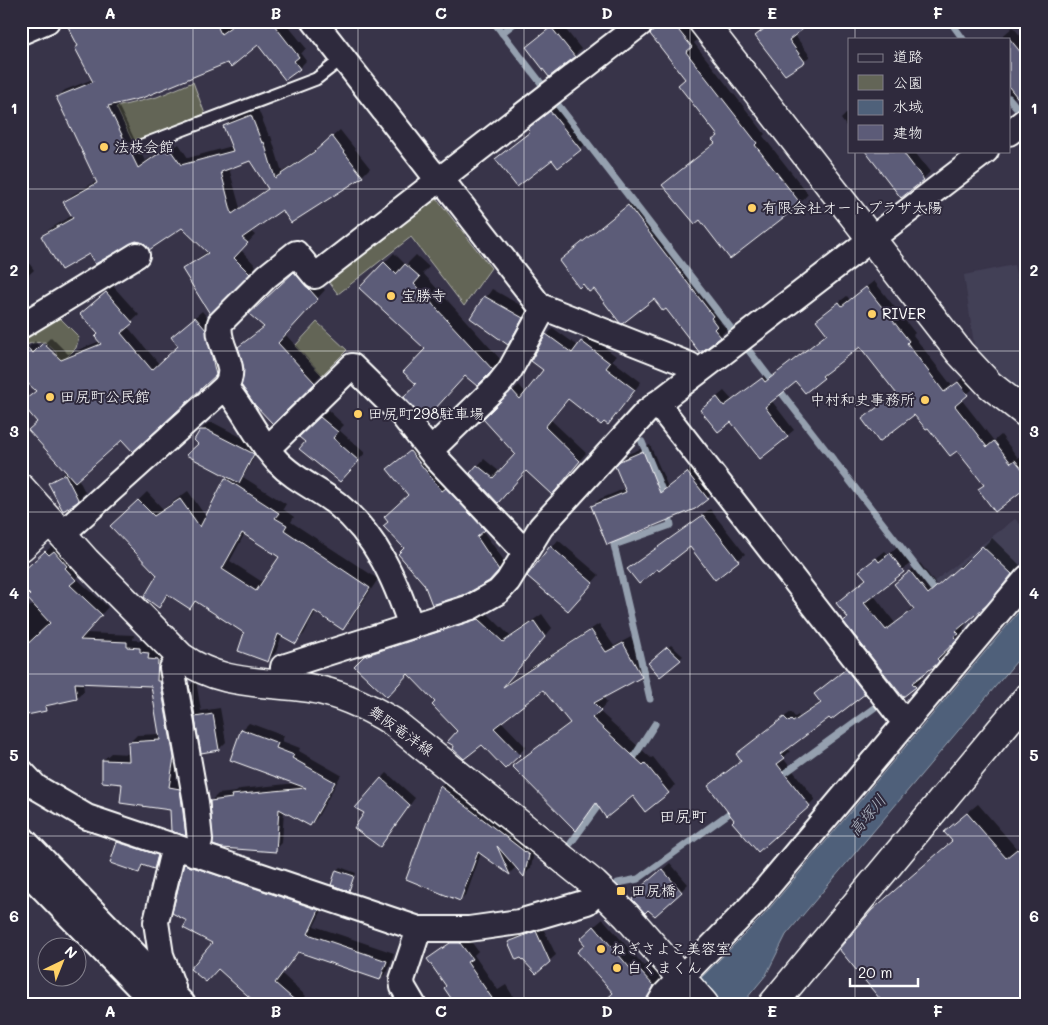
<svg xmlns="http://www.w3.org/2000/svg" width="1048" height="1025" font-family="Mali,'Klee One',sans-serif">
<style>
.built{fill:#434057}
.green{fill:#636557;stroke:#b1b2ab}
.water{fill:#4f617a;stroke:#95a0af}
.shadow{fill:#0007;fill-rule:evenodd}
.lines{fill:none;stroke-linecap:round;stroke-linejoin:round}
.stream{stroke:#95a0af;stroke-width:7}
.building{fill:#5c5b78;stroke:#fff;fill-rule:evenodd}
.service-casing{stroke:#fff;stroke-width:15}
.minor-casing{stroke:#fff;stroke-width:28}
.tertiary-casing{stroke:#fff;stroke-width:31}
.secondary-casing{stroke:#fff;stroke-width:31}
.service{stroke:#2f2a3d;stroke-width:11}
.minor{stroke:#2f2a3d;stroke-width:24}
.tertiary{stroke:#2f2a3d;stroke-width:28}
.secondary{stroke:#2f2a3d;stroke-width:28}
.grid{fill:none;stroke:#fff;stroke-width:1;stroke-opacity:0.55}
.poi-dot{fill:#ffd166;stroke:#2f2a3d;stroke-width:2}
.labels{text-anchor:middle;stroke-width:4;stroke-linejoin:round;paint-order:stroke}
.poi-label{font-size:15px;fill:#fff;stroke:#2f2a3d;text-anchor:start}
.street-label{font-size:15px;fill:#fff;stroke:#2f2a3d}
.water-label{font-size:16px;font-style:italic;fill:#b0b8c3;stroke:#2f2a3d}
.neighbourhood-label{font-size:16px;fill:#fff;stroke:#2f2a3d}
.neatline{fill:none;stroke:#fff;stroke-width:2}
.grid-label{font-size:16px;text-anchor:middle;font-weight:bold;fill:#fff}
</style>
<rect width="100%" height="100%" fill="#383449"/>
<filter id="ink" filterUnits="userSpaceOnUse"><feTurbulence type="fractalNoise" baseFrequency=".02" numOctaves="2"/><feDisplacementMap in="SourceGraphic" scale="10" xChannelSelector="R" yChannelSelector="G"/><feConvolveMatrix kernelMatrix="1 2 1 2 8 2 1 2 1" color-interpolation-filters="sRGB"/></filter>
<g filter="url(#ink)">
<g class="built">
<path d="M1014,265L1027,327V383L1017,390L975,351L964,275Z"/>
<path d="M1015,519L1027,531V565L970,633L932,583Z"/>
</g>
<g class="green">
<path d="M193,82L205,114L133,142L116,107L157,97Z"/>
<path d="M433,199L438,200L491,268L464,306L411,237L338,294L328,281Z"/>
<path d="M58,316L79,337L76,348L58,366L56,352L45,342L31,343L21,348V334Z"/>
<path d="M317,322L347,350L322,375L295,346Z"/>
</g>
<path class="water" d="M1027,602V649L786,935L766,975L742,1004H675L763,916Z"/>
<g class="shadow">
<path d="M73,21H284L306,48L301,54L306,61L299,68L258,43L227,61L117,103L145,161L173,142L176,146L179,144L188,158L232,146L224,127L232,119L258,109L269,136H271L282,172L323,145L340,130L370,168L362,176L292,222L282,208L250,231L255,235L241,250L256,266L210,312L183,269L208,251L182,226L145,242L136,240L90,252L42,236L50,229L73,215L65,202L72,195L97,181L57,97L65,90L93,79L79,46ZM250,160L269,188L240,208L229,168Z"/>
<path d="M559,21L581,49L574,56L534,40Z"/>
<path d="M658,21H686L699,38L694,43L765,134L763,136L808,194L800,203L700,218L663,185L715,142L719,136L686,79L651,34L658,26Z"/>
<path d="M1013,27L1027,44V88L1009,101V39H999Z"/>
<path d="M794,34L810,56L804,61L756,36Z"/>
<path d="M558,105L588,142L559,167L529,129Z"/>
<path d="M849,111V130L841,119Z"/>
<path d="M867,151H914L930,172L923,179Z"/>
<path d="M635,199L719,308L717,310L723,319L720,322L727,329L720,336L666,307L654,297L594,287L561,261Z"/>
<path d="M21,252L34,270L21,282Z"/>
<path d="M394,253L406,265L416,255L429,267L423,273L501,360L477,384L466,375L418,384L426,349L384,263Z"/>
<path d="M303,265L325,290L285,334L322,374L273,422L245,369L239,347L264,326L258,306Z"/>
<path d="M874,281L915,333L913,335L952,386L965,376L974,388L961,399L994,441L1001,435L1018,458L1023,454L1027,460V497L946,430L914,413L863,419L897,392L860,345L829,370L823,378L796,380L771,400L794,430L760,458L731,420L701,410L724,391L732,400L770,372L773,376L828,333L818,320L825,313L847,296L850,300Z"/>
<path d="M113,286L139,315L127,326L160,365L180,346L172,337L202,311L212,323L220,370L213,377L122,438L78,478L85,492L78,500L50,483L66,471L39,422L37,391L21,355L35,341L40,348L51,337L68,354L100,341L89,307Z"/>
<path d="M492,289L529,310L515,336L508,343L472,318Z"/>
<path d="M553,328L578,346L588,335L616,356L612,360L641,382L615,416L569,398L551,420L586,453L558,486L526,469L504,495L471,473L484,459L500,472L517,454L484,419L519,385L526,393L545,370L547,335Z"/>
<path d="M328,410L344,425L339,430L365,453L347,474L301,437Z"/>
<path d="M208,423H214L260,447L243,477L286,504L283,509L294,517L291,522L378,579L351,620L343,628L316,611L304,634L296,642L282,635L276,652L268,661L246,633L197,601L190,608L169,594L158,606L159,575L120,518L147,492L163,509L188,491L206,517L229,476L199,444L201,430ZM245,533L281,557L264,583L230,561Z"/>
<path d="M417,445L491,522L482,530L505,562L496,573L425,583L406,548L409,495L389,469Z"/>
<path d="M650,445L668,487L695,466L714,491L707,498L592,506L600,499L626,488L617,467L628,454Z"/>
<path d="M710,509L745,554L738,560L690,545L657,568L629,569Z"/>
<path d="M992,538L1020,565L996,593L964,622L966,625L963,628L964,631L945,650L947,652L936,663L921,675L923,678L915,686L838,603L866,578L861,571L870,563L885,551L888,554L899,546L912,562L873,594L895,623L914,607L905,575L920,563L937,586L968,559L970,560Z"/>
<path d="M558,540L599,575L575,602L529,576Z"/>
<path d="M53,545L82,572L76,578L108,607L85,633L134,635L133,640L147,641V645L155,646V652L165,653L181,750L176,780L187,782L192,827L185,834L171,809L124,783L103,760L111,753L130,754L129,743L137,735L161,734L152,685L83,682L84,691L77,698L51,703L45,709L21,707V609L35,605L21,574Z"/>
<path d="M486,612L510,636L542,614L552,628L507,683L599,624L614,646L631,637L648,669L641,676L603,697L607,702L599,711L651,758L653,757L675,785L668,792L633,795L597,803L576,829L514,766L570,722L543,689L501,721L526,747L505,768L482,743L459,731L437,702L408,672L364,657L372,649Z"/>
<path d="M671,645L683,656L660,676L653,660Z"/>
<path d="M852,664L870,687L787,748L790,751L783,758L815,799L809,805L736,820L743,748L791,712L795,717L798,715L799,717L821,702L815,694Z"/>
<path d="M196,680L201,711L220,708L226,742L219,749L202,752L190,685Z"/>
<path d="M249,723L284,736L282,741L300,748L299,751L341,775L317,818L310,825L284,810L282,843L275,850L211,801L218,794L236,792L240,789L296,783L242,730Z"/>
<path d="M387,773L415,798L380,845L366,813L381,779Z"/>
<path d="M448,779L535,847L531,868L524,875L516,867L510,873L481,853L467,893L460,900L408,878L441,786Z"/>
<path d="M978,804L1017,849L1027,841V1004L873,910L953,841L956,822Z"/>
<path d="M126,835L164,848L161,861L154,868L145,865L139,871L112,862L118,842Z"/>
<path d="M193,857L326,902L314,926L394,953L388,971L380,979L299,952L282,974L306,996L299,1004H259L214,942L188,920L185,865Z"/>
<path d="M670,863L688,884L681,891L643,886Z"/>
<path d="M340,867L356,873L349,889L337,870Z"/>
<path d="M603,919L644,966L648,962L662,977L655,987L654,996L646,1004H600L614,992L586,944L590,930Z"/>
<path d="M542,926L556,955L549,961L509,942L516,936Z"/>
<path d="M458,936H467L478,951L474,955L498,990L506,985L518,1004H458L429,959Z"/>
</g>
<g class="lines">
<g class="stream">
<path d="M493,21L544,87"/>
<path d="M950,21L963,39"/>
<path d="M502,33L517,21"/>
<path d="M1009,98L1021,113"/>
<path d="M555,101L733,331"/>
<path d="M746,347L939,596"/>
<path d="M642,442L666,500"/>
<path d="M650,699L614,545L671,525L668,510"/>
<path d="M630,763L655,724"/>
<path d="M778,778L878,705"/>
<path d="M571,843L603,799"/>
<path d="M618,883L638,879L735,809"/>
</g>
</g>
<g class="building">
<path d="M65,21H215L221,34L239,21H271L299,57L294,61L300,69L285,80L258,45L231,67L227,63L142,98L108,106L138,168L165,149L168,153L171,151L181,165L233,151L223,126L251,115L262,143L264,142L275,178L314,152L332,136L363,177L291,223L282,210L242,238L248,243L234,258L250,274L210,314L182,269L208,253L182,228L149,250L144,243L136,241L95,264L89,254L61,270L41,236L73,218L63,202L97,183L56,97L93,82L75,48L78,46ZM250,161L268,189L232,214L221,172Z"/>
<path d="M664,21H671L692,47L686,52L757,143L755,145L801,204L730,259L700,220L695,224L662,185L715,143L712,140L718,136L678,85L685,79L650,34Z"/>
<path d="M774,21H813L789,40L805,62L785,75L755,36Z"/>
<path d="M551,27L575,57L549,77L526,47Z"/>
<path d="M1009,38L1027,60V106H1024L1009,87Z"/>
<path d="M550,111L581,150L558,168L552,160L517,187L495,159L530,132L527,129Z"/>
<path d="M865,151H902L924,180L901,198Z"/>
<path d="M628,205L713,316L711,318L717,326L714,329L721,337L700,353L666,309L663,311L654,299L622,324L620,323L594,289L589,292L583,284L579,288L559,261Z"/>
<path d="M384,262L396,274L405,264L420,277L414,284L493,370L477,386L465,376L424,421L404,397L416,384L403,372L425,349L359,288Z"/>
<path d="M294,272L318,299L278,343L315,383L273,424L255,405L241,385L244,369L238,347L264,327L249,314Z"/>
<path d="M866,287L909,341L907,343L944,392L958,382L968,395L955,406L987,447L994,441L1011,463L1015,460L1027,475V487L995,512L978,489L984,485L957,451L950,456L928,428L926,429L914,415L879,442L862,419L896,393L860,347L822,376L824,378L805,393L796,382L765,407L788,437L760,459L731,422L718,432L700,410L717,397L724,406L762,378L765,382L827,334L816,320L839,302L842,306Z"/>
<path d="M106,292L133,323L121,333L152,370L178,346L171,337L195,317L206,330L216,375L133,452L122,440L75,482L28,430L37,422L21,403L36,391L21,377V342L33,353L43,343L61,360L101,344L95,337L98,334L80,314Z"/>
<path d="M484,296L523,318L508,345L470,318Z"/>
<path d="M546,334L572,353L581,341L610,363L606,368L635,390L608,425L604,422L601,425L568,399L545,427L580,461L552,495L526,471L498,503L470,473L477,465L493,478L515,454L483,419L512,390L520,399L543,370L531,361Z"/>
<path d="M320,417L338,432L333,438L359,461L340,482L299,449L305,442L299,437Z"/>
<path d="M200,430H207L254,454L239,483L186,455L198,444L194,440Z"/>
<path d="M410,451L442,491L446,488L485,530L477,537L499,570L489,581L466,594L432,605L424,584L398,554L404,548L383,526L388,522L384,517L408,495L387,469Z"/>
<path d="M643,451L660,493L687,472L708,499L695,509L607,545L591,506L626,492L615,466L620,461Z"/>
<path d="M65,474L79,501L63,511L48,483Z"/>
<path d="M225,478L279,513L275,518L287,525L284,530L370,588L343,630L314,611L296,644L278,634L268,662L238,651L244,633L195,601L190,609L167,594L159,608L144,597L157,575L110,526L138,500L154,516L180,499L200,527ZM242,533L279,557L256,591L222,569Z"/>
<path d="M703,515L739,561L715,580L690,547L659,571L657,569L639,584L627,569Z"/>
<path d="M550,546L593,583L568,611L527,576Z"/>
<path d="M982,546L1012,574L988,604L956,631L959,634L954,637L957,640L937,659L939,661L937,664L912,683L916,687L903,697L843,621L848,618L836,603L866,579L859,571L876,558L879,562L890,553L904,572L864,603L886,630L914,609L894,584L910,571L928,594L959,567L960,568Z"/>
<path d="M45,551L49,555L54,551L67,566L65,568L76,580L70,585L102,615L80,640L127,642V647L140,648V652L149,653L148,659L158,660L157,681H160L174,758L169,787L180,789L186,836L171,831L170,810L120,803L122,784L102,782V760L129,761L128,742L160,740L151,686L75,683L77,699L45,706L46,711L27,715L21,691V650L50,623L27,598L30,595L21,586V573Z"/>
<path d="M478,619L503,642L534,621L545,637L503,687L591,630L606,652L623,643L642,677L594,703L601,710L592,718L643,765L645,763L669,793L645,812L633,796L606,818L596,803L576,831L512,766L570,723L543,690L494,728L520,755L505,769L482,745L464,759L453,749L454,746L447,742L457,731L432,705L435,702L408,674L387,697L354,666L364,656Z"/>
<path d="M667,647L681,660L660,677L648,663Z"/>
<path d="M846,669L865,694L831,720L829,718L781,754L785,758L777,764L810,806L758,852L732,822L734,820L708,786L741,761L736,754L784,717L789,722L791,720L793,722L821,703L814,694Z"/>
<path d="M189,685L195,717L213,714L219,750L201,753Z"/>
<path d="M241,729L278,743L276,748L294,755L292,758L335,782L310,826L279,809L276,852L222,848L213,845L210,801L232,798L231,795L306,788L230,760Z"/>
<path d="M381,778L410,805L380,847L354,828L364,813L355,808Z"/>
<path d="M440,786L529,855L524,877L497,846L510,875L478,852L460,901L406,879Z"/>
<path d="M967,813L1006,858L1017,849L1027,859V1004H884L839,949L872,910L952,841L944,832Z"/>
<path d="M117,842L158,855L154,869L142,865L139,873L110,863Z"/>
<path d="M184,864L319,910L308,934L387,961L380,980L298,952L275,983L299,1004H257L218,969L206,982L190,969L212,943L183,928L187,921L172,913Z"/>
<path d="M662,869L682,892L655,916L648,910L645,913L632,899L636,896L634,893Z"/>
<path d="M336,870L354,876L349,891L331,885Z"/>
<path d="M594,926L635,974L639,970L654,986L645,1004H601L613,993L577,952L585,945L580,939Z"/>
<path d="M536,931L550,962L536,974L521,958L516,960L508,942Z"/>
<path d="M450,943H460L472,959L467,962L496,1004H455L444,988L446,986L427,959Z"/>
</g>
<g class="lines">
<g class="service-casing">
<path id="service" d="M140,146L316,79L343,58"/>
</g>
<g class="minor-casing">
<g id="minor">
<path d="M314,21L430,170L449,189L540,306L690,365L696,373"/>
<path d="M21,32L47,21"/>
<path d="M1009,133L1027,119"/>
<path d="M21,326L137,255"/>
<path d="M225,387C245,410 257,440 278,462C295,480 318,489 337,504C377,536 395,580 411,626"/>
<path d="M657,403L898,714L906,721"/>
<path d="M267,449L352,366L402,415L436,458L525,552"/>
<path d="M431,450L499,384L510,370L544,308"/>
<path d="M62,534L225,387C241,366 215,346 220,323L267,276L296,253L315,276L644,21"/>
<path d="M181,657L172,668L196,802L200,840L195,854"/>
<path d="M282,685L283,667L471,607L498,592L508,581L541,527L646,412L986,151"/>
<path d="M21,771L36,787L87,817L419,929H469L519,922L587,902L600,889"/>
<path d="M21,837L183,1004"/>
<path d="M21,866L155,1004"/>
<path d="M173,987L161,955L156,922L174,846"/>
<path d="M413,1004L403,987L402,980L419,929"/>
<path d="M659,1004L665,994L754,903L1027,578"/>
</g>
</g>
<g class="tertiary-casing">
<g id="tertiary">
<path d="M702,21L960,353L990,385L1027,414"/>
<path d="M21,547L50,521"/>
<path d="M773,1004L1027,698"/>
</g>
</g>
<g class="secondary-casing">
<path id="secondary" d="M21,488L86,561L181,657C222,686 261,681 309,688C339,693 367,706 393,722L594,884L627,916L704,1004"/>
</g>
<use href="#service" class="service"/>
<use href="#minor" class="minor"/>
<use href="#tertiary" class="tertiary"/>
<use href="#secondary" class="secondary"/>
</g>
</g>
<path class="grid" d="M193,21V1004M358,21V1004M524,21V1004M690,21V1004M855,21V39M855,151V1004M21,189H1027M21,351H1027M21,512H1027M21,674H1027M21,836H1027"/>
<g class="poi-dot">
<circle cx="104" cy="147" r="5"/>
<circle cx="752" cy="208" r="5"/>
<circle cx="391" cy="296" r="5"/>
<circle cx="872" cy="314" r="5"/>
<circle cx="50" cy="397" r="5"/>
<circle cx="925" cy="400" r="5"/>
<circle cx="358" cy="414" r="5"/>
<rect x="616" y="886" width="10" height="10" rx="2.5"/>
<circle cx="601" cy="949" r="5"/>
<circle cx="617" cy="968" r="5"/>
</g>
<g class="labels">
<g class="poi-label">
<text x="114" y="152">法枝会館</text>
<text x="762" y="213">有限会社オートプラザ太陽</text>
<text x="401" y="301">宝勝寺</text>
<text x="882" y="319">RIVER</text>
<text x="60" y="402">田尻町公民館</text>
<text x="915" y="405" text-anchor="end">中村和史事務所</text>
<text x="368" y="419">田尻町298駐車場</text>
<text x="631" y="896">田尻橋</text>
<text x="611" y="954">ねぎさよこ美容室</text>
<text x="627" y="973">白くまくん</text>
</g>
<g class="street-label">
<text transform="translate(401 731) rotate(35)" y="5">舞阪竜洋線</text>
</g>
<g class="water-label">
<text transform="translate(867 815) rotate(-50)" y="6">高塚川</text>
</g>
<g class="neighbourhood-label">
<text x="683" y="822">田尻町</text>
</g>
</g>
<rect width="1048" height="1025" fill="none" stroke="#2f2a3d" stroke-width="55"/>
<rect x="848" y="38" width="162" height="115" fill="#2f2a3d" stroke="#827f8b"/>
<rect x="858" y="54" width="25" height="8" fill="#2f2a3d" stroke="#827f8b"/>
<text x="893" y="62" font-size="15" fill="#ffffff">道路</text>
<rect x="858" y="75" width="25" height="15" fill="#636557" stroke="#827f8b"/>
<text x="893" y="88" font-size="15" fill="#ffffff">公園</text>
<rect x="858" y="100" width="25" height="15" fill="#4f617a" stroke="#827f8b"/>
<text x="893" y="112" font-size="15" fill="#ffffff">水域</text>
<rect x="858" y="125" width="25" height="15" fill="#5c5b78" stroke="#827f8b"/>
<text x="893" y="138" font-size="15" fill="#ffffff">建物</text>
<g transform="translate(62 962) rotate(43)"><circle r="24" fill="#2f2a3d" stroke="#827f8b"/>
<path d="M0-4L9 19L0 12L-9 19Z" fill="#ffd166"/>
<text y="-8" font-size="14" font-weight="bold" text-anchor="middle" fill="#ffffff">N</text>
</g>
<path d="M850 978v8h68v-8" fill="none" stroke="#ffffff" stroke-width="2.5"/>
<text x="858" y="978" font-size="15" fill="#ffffff" stroke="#2f2a3d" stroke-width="4" paint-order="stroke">20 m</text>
<rect x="28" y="28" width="992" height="970" class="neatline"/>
<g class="grid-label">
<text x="110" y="19">A</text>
<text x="276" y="19">B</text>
<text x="441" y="19">C</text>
<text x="607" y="19">D</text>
<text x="772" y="19">E</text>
<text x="938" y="19">F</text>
<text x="14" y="114">1</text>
<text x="1034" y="114">1</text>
<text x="14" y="276">2</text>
<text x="1034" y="276">2</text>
<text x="14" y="437">3</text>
<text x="1034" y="437">3</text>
<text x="14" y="599">4</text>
<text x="1034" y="599">4</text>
<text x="14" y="761">5</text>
<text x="1034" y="761">5</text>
<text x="14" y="922">6</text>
<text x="1034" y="922">6</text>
<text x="110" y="1017">A</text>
<text x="276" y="1017">B</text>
<text x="441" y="1017">C</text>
<text x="607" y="1017">D</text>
<text x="772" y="1017">E</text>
<text x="938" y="1017">F</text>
</g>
</svg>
